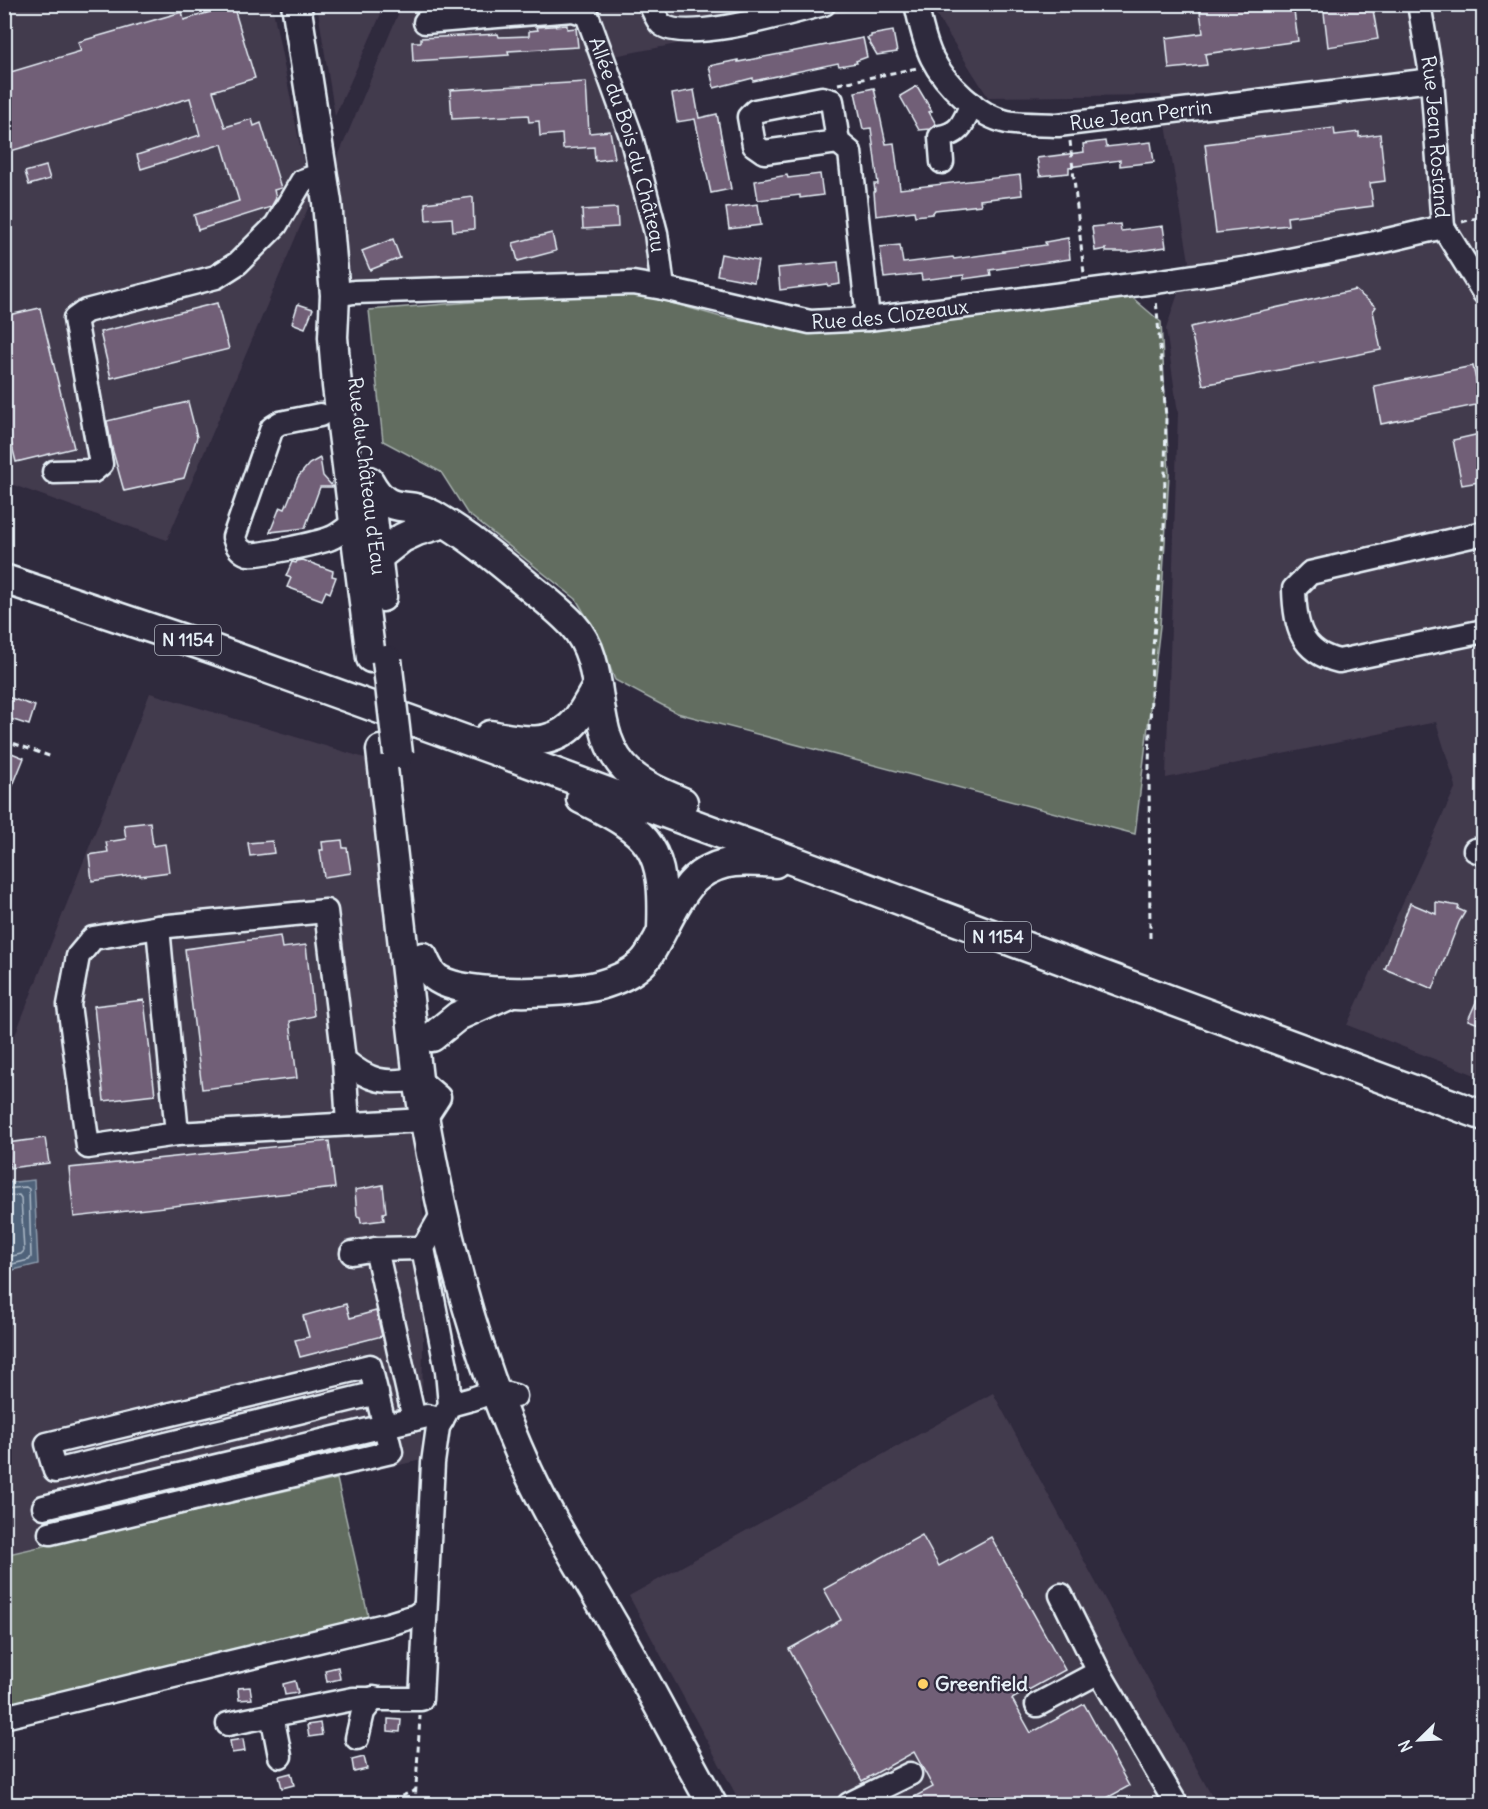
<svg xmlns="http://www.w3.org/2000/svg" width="1488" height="1809" font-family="Delius,sans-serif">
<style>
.built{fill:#433a4e}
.green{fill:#626d61;stroke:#a5afac;stroke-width:1.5}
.water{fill:#4f627a;stroke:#8c9bac;stroke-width:1.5}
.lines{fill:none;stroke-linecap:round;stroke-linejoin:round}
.shore{stroke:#abb8c6;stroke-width:1.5}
.building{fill:#715e77;stroke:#e8f1f8;stroke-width:1.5}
.minor-casing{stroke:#e8f1f8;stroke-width:27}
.major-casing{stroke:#e8f1f8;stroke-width:33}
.path{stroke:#e8f1f8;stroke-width:3;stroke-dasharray:6 4.5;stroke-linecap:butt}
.minor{stroke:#2f2a3d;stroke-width:22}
.major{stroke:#2f2a3d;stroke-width:28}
.major-bridge-casing{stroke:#e8f1f8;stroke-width:33;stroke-linecap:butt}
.major-bridge{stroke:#2f2a3d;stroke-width:28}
.poi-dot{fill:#ffd166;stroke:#2f2a3d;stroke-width:2}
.labels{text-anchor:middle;stroke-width:4.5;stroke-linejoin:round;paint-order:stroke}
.shield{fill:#2f2a3d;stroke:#b0b5c0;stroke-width:1.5}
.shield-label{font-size:18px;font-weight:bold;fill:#e8f1f8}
.street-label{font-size:20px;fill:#e8f1f8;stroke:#2f2a3d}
.poi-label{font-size:20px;font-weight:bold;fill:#e8f1f8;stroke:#2f2a3d;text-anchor:start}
</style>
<rect width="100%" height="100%" fill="#2f2a3d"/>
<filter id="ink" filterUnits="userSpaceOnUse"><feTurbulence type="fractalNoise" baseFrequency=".0167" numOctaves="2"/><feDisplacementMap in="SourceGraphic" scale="12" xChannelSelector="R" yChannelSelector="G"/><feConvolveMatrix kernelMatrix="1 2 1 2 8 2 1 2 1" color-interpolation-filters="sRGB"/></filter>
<g filter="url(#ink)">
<g class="built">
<path d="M5,5H272L311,201L167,540L5,482Z"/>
<path d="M317,5H385L335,116Z"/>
<path d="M402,5H882L614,56L669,288L350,289L331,173Z"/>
<path d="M930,5H1483V1078L1347,1025L1456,786L1436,722L1166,778L1178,413L1166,329L1189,261L1161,95L988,97Z"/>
<path d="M150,693L368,759L425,1229L421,1460L5,1555L4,1063Z"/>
<path d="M993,1393L1216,1804H741L629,1596Z"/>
</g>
<g class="green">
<path d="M626,290L721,317L835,333L1128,294L1161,322L1169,474L1160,626L1135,834L677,713L615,680L598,636L576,599L467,513L441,472L383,441L369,310Z"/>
<path d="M337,1479L370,1624L5,1712L4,1555Z"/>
</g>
<path class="water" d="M34,1180L38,1264L5,1272V1183Z"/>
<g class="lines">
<g class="shore">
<path d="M4,1189L26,1187L29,1189L31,1257L29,1260L4,1266"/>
<path d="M4,1197L19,1195L21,1198L24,1251L21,1254L4,1258"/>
</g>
</g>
<g class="building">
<path d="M1199,4H1293L1298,41L1205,54L1207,65L1169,69L1166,38L1203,33Z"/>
<path d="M1323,4H1372L1378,39L1328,47Z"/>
<path d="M233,5L255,78L213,91L225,127L252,119L254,126L261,123L281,188L274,190L276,198L271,207L198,230L194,215L239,201L222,144L141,169L137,155L200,135L190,98L4,153V74L81,51L78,42L182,12L184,20Z"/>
<path d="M567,25V29L576,28L578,47L508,51L509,55L413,61L412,42H421V38L498,34L499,37L529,36V31L538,30L537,27Z"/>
<path d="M893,31L897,52L877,55L867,38L871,37V35Z"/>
<path d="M863,38L867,57L856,61L857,63L839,66L838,63L753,81V78L714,88L709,66L738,60V62Z"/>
<path d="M586,82L589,133L610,131L615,158L595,161L594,147L563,149L562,134L540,136L539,121L529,122L528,115L452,119L450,90Z"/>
<path d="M917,86L932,111L929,112L936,124L930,129L919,130L900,96Z"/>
<path d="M874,88L886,144L894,143L900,189L1020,175L1022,195L980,200L981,205L935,210L932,214L915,216L914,211L876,216L874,192L875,191L874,184H878L871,128L863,129L855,92Z"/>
<path d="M694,90L699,118L717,114L731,189L711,193L695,119L677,122L672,94Z"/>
<path d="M1334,128L1335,135L1359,132V137L1380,134L1385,181L1370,183L1373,206L1287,217L1288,225L1216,233L1205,144Z"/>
<path d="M1105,141L1106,147L1151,142L1154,162L1120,166V160L1069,167V173L1040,176L1037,158L1084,152L1083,144Z"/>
<path d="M46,166L50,179L29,185L25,172Z"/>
<path d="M820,174L823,195L800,198V195L758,200L755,181L787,175L788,178Z"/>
<path d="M473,197L474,229L453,231L452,218L426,220L425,203Z"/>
<path d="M758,204L761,225L729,229L726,208Z"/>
<path d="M617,208L618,227L583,229L582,210Z"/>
<path d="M1120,224L1121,231L1163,226L1166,247L1131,252H1106V249L1095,251L1092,227Z"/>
<path d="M552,233L556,251L518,261L513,243Z"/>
<path d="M1068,238L1070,259L990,270L991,275L964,279V275L922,280L921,274L884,278L880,247L900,245L903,263L953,257L954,259L1004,252L1003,251L1046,245L1045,242Z"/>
<path d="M393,239L400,258L370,270L362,251Z"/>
<path d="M721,254L758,261L754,282L717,275Z"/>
<path d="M838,262L840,284L828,286L827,284L780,290L778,268Z"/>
<path d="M1355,290L1376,307L1373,311L1381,350L1203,385L1190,327Z"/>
<path d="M217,303L229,349L111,378L100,332Z"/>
<path d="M298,304L313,309L305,328L292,323Z"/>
<path d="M40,308L74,448L16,462L4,414V316Z"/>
<path d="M1473,366L1481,404L1381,424L1374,386Z"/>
<path d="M188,402L197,437L184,478L124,491L112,448L107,421Z"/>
<path d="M1484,433V481L1462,485L1453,440Z"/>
<path d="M320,458L323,476L333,487H320L305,528L270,532L280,507L285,509L298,477L309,464Z"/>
<path d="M303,560L333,571L332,576L336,577L330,593L326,591L322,600L287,587L291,578L286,576L292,562L296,563L297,561Z"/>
<path d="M4,696L35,706L29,725L4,717Z"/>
<path d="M4,750L24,758L5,805H4Z"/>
<path d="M150,822L153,846L165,844L169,872L140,876V874L92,881L89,855L108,852L106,842L126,839L124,825Z"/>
<path d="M342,840L343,848H347L351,873L324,877L320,850H323L322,842Z"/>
<path d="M272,841L274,853L250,856L248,843Z"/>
<path d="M1436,902L1459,906L1458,909L1465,912L1459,922L1433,989L1385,969L1410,903L1436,914Z"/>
<path d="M280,936L282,948L306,945L314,1016L290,1021L297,1078L202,1089L185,949Z"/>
<path d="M1484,984V1026L1468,1020Z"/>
<path d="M144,1000L155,1095L104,1101L94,1006Z"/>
<path d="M45,1138L49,1163L10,1168L7,1143Z"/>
<path d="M329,1141L335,1188L74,1217L69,1168Z"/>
<path d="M383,1185L386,1212L383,1213L384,1220L361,1223L360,1217L357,1216L355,1190Z"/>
<path d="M346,1304L350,1318L376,1311L382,1336L300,1357L295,1340L309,1337L303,1316Z"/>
<path d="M922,1535L939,1566L991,1537L1065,1670L1012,1699L1031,1733L1084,1704L1129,1786L1096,1804H901L933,1787L914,1752L862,1781L789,1649L841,1620L824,1589Z"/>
<path d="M338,1667L340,1679L327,1682L325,1670Z"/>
<path d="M295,1681L298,1693L285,1695L283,1684Z"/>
<path d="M250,1687L252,1699L239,1700L238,1688Z"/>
<path d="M388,1719L401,1720L400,1732L388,1731Z"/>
<path d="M320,1723L322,1735L309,1737L307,1725Z"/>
<path d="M243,1739L245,1751L232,1753L230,1741Z"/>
<path d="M364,1757L367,1769L354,1772L352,1760Z"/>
<path d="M291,1773L294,1785L282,1788L279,1776Z"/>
</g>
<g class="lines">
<g class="minor-casing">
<g id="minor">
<path id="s1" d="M583,4L630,133L656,233L663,288"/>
<path d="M650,4C653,10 657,20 661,24C685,44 793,12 824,4"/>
<path id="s2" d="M916,4C920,21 924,42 932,58C945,84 978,116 1007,122C1023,125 1042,124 1058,125L1432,80"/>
<path id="s3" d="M1419,4L1432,80L1443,227L1484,293"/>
<path d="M425,22L573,10L586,14"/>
<path d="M838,142L764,152L754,145L749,117L755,111L822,98L832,101L838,142L850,152L868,319"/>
<path d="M942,162L940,137C961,133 963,123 972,104"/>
<path id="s4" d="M335,295L354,292L633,283L663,288L810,322L868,319L1155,282L1249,268L1375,243L1443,227"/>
<path d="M320,415L280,423L272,428L234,537C236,545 239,551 248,554C259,556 319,543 331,538C339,535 346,528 354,523"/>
<path d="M54,472L93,471L101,464L75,319L86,311L216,277L238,263L276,225L302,181L322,174"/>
<path d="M1484,533L1310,573L1294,589C1295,625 1300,652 1339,661L1484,631"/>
<path d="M1475,850L1484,854"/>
<path d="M326,911L344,1060C370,1082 384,1084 418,1079L439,1097L424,1120L177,1134L158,927Z"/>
<path d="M158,927L93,938L78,956L69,1005L88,1147L177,1134"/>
<path d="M344,1060L348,1124"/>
<path d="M442,1215L423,1248L447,1371L450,1405"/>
<path d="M352,1253L376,1249"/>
<path d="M414,1419L376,1249L423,1248"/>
<path d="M44,1507L427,1416L442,1420"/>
<path d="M50,1533L391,1452C384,1423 377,1394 370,1366L47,1444L55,1471L377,1393"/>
<path d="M1061,1595L1099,1672L1176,1804"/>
<path d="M1037,1705L1099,1672"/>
<path d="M272,1715L280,1756"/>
<path d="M4,1717L389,1624L415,1616L425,1609"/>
<path d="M228,1724L353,1699H421L433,1463L438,1427L450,1405L472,1399L495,1391L515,1396"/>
<path d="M357,1738L363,1712L374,1698"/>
<path d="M849,1804L910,1774"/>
</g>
</g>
<g class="major-casing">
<g id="major">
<path d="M296,4L327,202L335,295L333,337L337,386L371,658"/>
<path d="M369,481C390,519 405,498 433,515C469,536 500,562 532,589C546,600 561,612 573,625C612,668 585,735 631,774C646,787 665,794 683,802"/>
<path d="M372,509L382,597"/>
<path d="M378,557L402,538L417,531L445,523"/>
<path d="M4,579L210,648L502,753L1484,1116"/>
<path d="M490,735C518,740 547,748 571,726C582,716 589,699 597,687"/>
<path d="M381,750L418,1079C439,1214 471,1347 528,1471C553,1525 585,1574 614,1625C648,1684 679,1745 712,1804"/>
<path d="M581,799C653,834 665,848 662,929"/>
<path d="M423,957C427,966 430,974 438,979C466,997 567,994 600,985C614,981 629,975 640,965C648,959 653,948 658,939C668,920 683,887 700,875C723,858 748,861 775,863"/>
<path d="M432,1037L458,1016L507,994"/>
</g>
</g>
<g class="path">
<path d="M838,84L917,68"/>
<path d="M1070,141L1084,274"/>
<path d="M1462,222L1484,216"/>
<path d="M4,740L52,757"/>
<path d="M1150,938L1149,767L1152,658L1164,528L1166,417L1156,299"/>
<path d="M371,1804L397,1798L416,1790"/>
<path d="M415,1804L420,1716"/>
</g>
<use href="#minor" class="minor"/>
<use href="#major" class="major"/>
<g class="major-bridge-casing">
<path id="major-bridge" d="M387,660L398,754"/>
</g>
<use href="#major-bridge" class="major-bridge"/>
</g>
</g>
<circle class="poi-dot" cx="923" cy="1684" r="6"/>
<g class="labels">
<g class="shield">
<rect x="155" y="625" width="66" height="30" rx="4.5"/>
<rect x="965" y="922" width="66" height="30" rx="4.5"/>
</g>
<g class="shield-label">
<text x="188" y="646">N 1154</text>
<text x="998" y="943">N 1154</text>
</g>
<g class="street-label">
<text dy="7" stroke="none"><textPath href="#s2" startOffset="292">Rue Jean Perrin</textPath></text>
<text dy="7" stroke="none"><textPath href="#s3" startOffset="134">Rue Jean Rostand</textPath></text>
<text dy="7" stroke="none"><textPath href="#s1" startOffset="148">Allée du Bois du Château</textPath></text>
<text dy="7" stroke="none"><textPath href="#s4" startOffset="560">Rue des Clozeaux</textPath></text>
<text transform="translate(367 476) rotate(83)" y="7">Rue du Château d'Eau</text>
</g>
<g class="poi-label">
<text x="935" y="1691">Greenfield</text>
</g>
</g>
<rect width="1488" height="1809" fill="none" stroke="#2f2a3d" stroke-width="24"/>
<rect x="12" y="12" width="1464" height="1785" fill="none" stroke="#e8f1f8" stroke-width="2" filter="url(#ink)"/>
<g transform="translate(1419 1740) rotate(246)" stroke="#2f2a3d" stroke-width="4.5" paint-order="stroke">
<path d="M0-4.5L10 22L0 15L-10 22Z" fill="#e8f1f8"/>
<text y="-9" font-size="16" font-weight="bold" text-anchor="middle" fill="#e8f1f8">N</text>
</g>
</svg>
